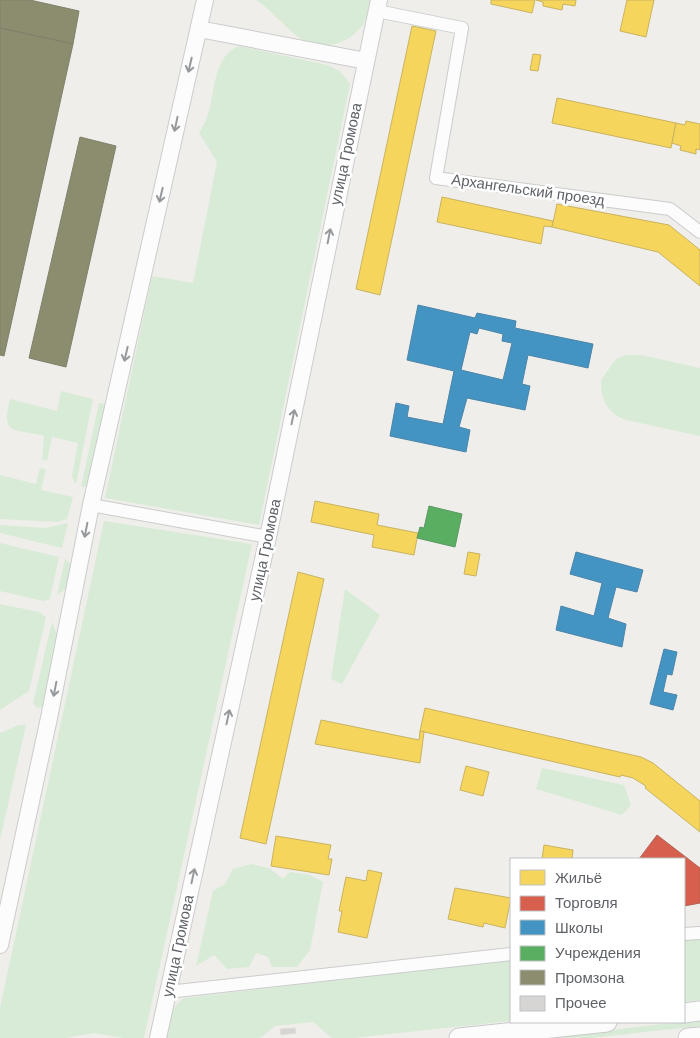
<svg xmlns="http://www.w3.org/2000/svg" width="700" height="1038" font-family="'DM Sans',sans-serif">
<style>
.green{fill:#d8ebd6}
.homes{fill:#f6d55c;stroke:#c9b360}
.shops{fill:#d6604d;stroke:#b26155}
.schools{fill:#4393c3;stroke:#4b85a8;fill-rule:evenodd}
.public{fill:#5aae61;stroke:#5c9863}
.industry{fill:#8c8c6e;stroke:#7e806c}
.building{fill:#d6d5d3;stroke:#deddd9}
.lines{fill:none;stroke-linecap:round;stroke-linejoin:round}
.minor-casing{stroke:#cbcccc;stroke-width:14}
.tertiary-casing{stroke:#cbcccc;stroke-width:18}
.secondary-casing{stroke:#cacacb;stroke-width:21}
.minor{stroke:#fdfcfc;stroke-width:12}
.tertiary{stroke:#fdfcfc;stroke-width:16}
.secondary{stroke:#fdfcfc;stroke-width:19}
.oneway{stroke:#96999c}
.labels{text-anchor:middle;stroke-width:5;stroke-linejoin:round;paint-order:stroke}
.street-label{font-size:15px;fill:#5f6368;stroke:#fff}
</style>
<rect width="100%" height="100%" fill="#efeeea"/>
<g class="green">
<path d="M256,0H370C368,8 367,20 362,26C348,45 320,52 300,38C284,27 273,11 256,0Z"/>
<path d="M239,46L327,65L340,71L350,84L259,525L105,498L152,276L193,283L217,162L199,133C202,127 206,121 208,115C215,92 213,56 239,46Z"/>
<path d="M626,355H641L700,368V436L626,420C608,414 600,399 601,380L616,359Z"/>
<path d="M61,391L93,399L76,484L72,477L78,443L52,437L47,461L42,459L44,436C13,428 1,436 10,399L57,411Z"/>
<path d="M99,403L111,405L91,486L81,487Z"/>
<path d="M40,468L46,469L41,490L73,497L67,519L58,522L0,519V475L36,484Z"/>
<path d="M104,521L252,544L144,1038H123L94,1033L66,1038H0V1008Z"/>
<path d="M68,523L62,548L0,533V525L45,528Z"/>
<path d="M0,543L59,557L50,599L43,601L0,591Z"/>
<path d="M65,559L71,564L69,587L57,595Z"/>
<path d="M345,589L380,615L342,684L331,679Z"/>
<path d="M0,604L39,612L46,617L29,691L0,710Z"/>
<path d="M52,622L59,639L50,699L42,707L37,708L33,703Z"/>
<path d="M19,725H26L0,840V733Z"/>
<path d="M542,768L624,785L631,805L622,815L536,789Z"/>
<path d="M251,864L269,868L283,879L290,872L310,875L323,882L310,950L297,967H272L268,957L256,953L249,967L227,969L214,955L196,966L213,891L225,884L233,869Z"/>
<path d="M700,939V1000L684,1002V941Z"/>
<path d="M511,960V1021L353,1038H332L313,1022L275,1026L260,1038H167C165,1023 172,1006 184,998Z"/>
<path d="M700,1020V1026L591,1038H537Z"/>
</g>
<g class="homes">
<path d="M491,0H535L532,13L491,4Z"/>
<path d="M536,0H576L575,6L563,4L562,10L543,6V2Z"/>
<path d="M627,0H654L646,37L620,31Z"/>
<path d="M412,26L436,31L380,295L356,289Z"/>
<path d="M533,54L541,55L538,71L530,70Z"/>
<path d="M557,98L676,123L671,148L552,123Z"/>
<path d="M686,121L700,124V150L696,149V154L680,150L681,146L672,143L676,123L685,125Z"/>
<path d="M442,197L553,221L552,227L544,226L541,244L437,222Z"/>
<path d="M557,204L669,225L700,250V286L658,252L552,227Z"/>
<path d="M315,501L379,514L377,525L418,533L414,555L372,547L374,535L311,522Z"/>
<path d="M468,552L480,554L476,576L464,574Z"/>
<path d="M298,572L324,579L266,844L240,838Z"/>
<path d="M425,708L641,757L653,763L700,801V832L645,788L646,786L633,778L621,775L620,777L420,731Z"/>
<path d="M321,720L419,740L420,731L424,732L420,763L315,744Z"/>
<path d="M466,766L489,772L483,796L460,790Z"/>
<path d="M276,836L331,845L328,859H332L329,875L271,866Z"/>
<path d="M544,845L573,850L572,859H542Z"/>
<path d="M368,870L382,873L367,938L338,932L342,911H339L346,877L366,881Z"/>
<path d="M455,888L511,898L505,928L484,923L483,927L448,919Z"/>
</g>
<path class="shops" d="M657,835L700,868V903L684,906V859H639Z"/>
<g class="schools">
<path d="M418,305L475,318L477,313L516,321L515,328L593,344L588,368L528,355L522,384L530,386L525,410L467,398L459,427L470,430L466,452L390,436L396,403L409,406L407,417L443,424L454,371L407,360ZM479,328L503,334L502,341L512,343L503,380L461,370L470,332L477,334Z"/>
<path d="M576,552L643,570L637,592L616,587L608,618L626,624L622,647L556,630L561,606L594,616L602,583L570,574Z"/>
<path d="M664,649L677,652L672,675L667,674L663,692L677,695L673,710L650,704Z"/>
</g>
<path class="public" d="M429,506L462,514L455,547L417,538L420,527L424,528Z"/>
<g class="industry">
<path d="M0,0H30L79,11L73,44L0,28Z"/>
<path d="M0,28L73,44L4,356L0,355Z"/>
<path d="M80,137L116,146L66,367L29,358Z"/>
</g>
<path class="building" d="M295,1028L296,1033L281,1035L280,1029Z"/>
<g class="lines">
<g class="minor-casing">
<g id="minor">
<path d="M377,11L462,28L436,178L670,209L700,232"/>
<path d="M91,505L268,537"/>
<path d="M684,934L700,933"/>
<path d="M168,992L511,954"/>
</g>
</g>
<g class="tertiary-casing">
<g id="tertiary">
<path d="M199,29L366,61"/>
<path d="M0,945L49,718L91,505L205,0"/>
<path d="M158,1038L268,537L379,0"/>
</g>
</g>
<g class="secondary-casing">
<g id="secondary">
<path d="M684,1013L700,1011"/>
<path d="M459,1038L607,1022"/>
<path d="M688,1038L700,1037"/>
</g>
</g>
<use href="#minor" class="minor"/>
<use href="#tertiary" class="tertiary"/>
<use href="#secondary" class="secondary"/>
</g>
<defs><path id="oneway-shaft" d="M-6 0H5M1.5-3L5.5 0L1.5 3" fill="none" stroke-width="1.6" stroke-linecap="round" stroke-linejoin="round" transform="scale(1.25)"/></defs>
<g class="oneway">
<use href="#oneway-shaft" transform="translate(190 65) rotate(103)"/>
<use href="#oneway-shaft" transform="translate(176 124) rotate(102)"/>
<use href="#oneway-shaft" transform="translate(161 195) rotate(103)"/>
<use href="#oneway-shaft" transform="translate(329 236) rotate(-79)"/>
<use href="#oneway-shaft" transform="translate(126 354) rotate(103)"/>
<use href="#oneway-shaft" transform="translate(293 417) rotate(-78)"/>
<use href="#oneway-shaft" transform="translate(86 530) rotate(101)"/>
<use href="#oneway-shaft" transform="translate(55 689) rotate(101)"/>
<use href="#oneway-shaft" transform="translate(228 717) rotate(-78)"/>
<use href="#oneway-shaft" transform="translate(193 876) rotate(-78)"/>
</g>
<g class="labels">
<g class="street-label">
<text transform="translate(346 154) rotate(-78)" y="5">улица Громова</text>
<text transform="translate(528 190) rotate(8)" y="5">Архангельский проезд</text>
<text transform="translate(265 550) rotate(-78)" y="5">улица Громова</text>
<text transform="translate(178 946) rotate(-78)" y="5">улица Громова</text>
</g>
</g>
<rect x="510" y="858" width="175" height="165" fill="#ffffff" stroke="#bfc1c3"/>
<rect x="520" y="870" width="25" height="15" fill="#f6d55c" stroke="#bfc1c3"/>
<text x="555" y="883" font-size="15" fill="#5f6368">Жильё</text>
<rect x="520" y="896" width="25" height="15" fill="#d6604d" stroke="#bfc1c3"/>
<text x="555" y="908" font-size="15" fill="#5f6368">Торговля</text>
<rect x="520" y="920" width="25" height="15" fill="#4393c3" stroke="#bfc1c3"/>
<text x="555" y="933" font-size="15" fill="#5f6368">Школы</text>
<rect x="520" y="946" width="25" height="15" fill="#5aae61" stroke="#bfc1c3"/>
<text x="555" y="958" font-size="15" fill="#5f6368">Учреждения</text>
<rect x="520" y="970" width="25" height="15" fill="#8c8c6e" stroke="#bfc1c3"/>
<text x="555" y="983" font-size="15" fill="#5f6368">Промзона</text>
<rect x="520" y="996" width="25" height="15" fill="#d6d5d3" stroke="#bfc1c3"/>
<text x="555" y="1008" font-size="15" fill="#5f6368">Прочее</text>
</svg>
